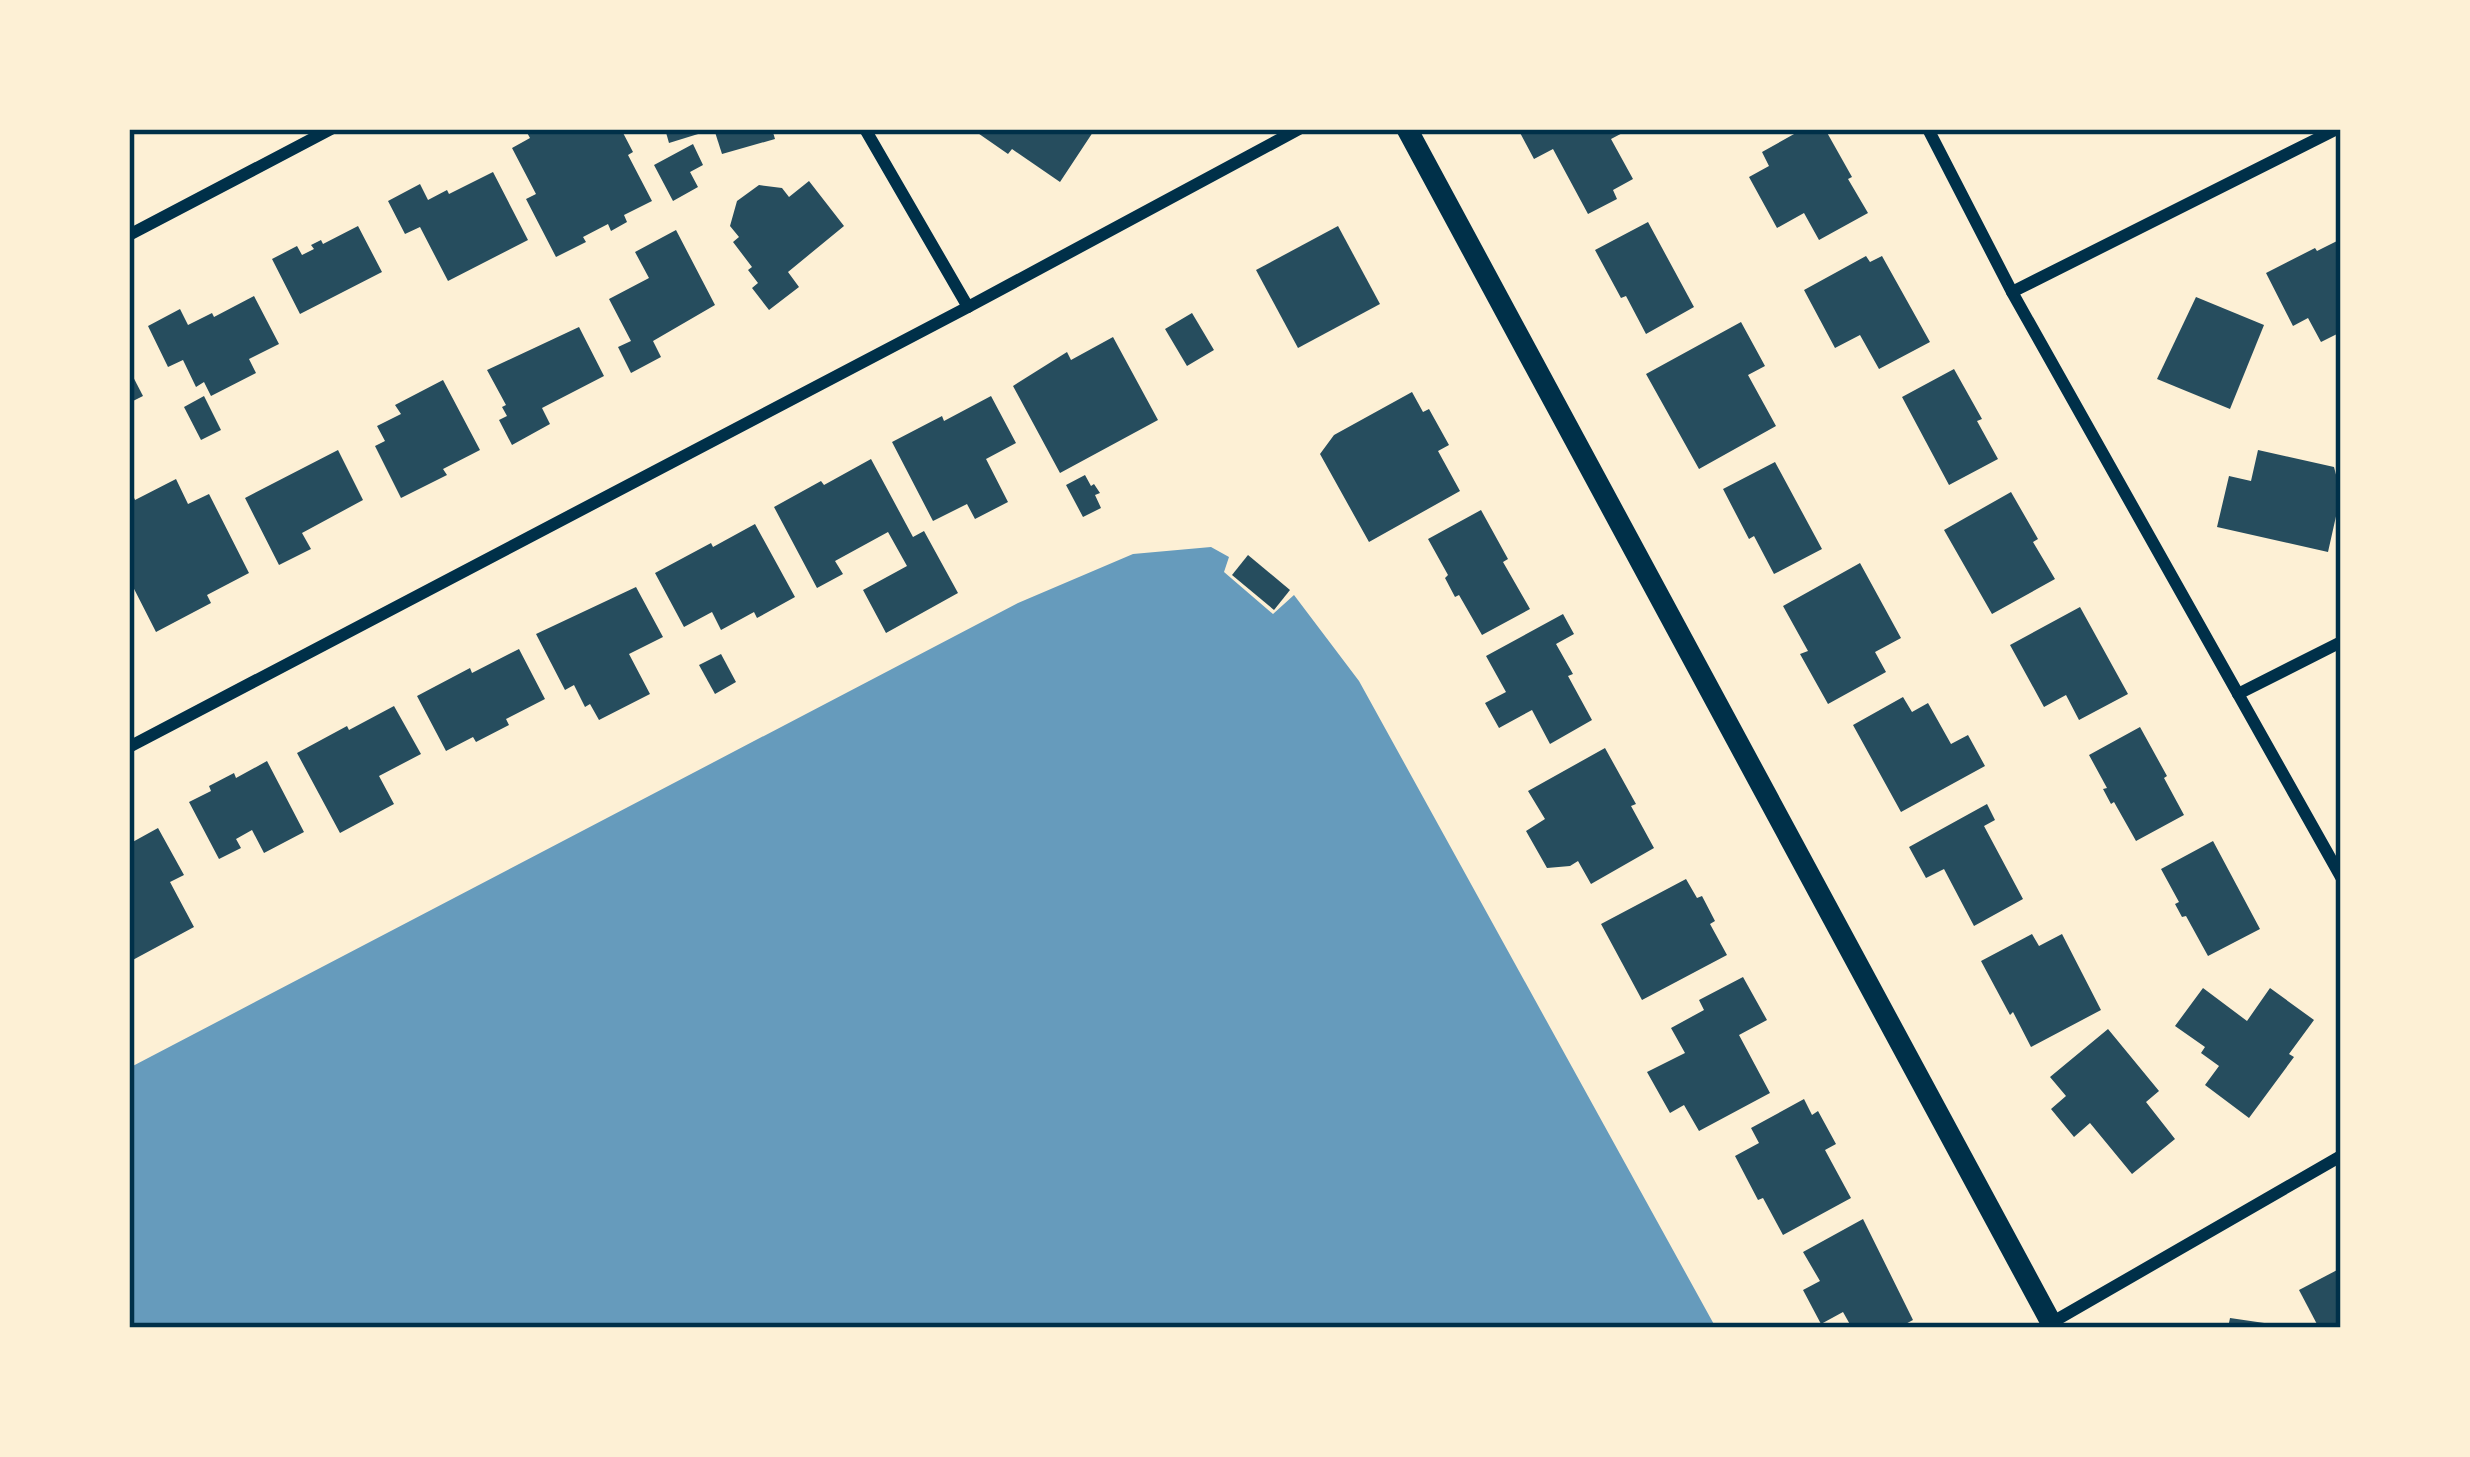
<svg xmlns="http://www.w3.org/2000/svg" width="2470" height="1457" font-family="'IBM Plex Serif',serif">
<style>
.water{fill:#669bbc}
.building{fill:#264d5e}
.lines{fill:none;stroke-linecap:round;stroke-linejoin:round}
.minor{stroke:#003049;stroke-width:12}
.tertiary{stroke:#003049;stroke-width:21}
.neatline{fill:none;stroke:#003049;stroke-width:4.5}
</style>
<rect width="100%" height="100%" fill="#fdf0d5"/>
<path class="water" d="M1211,547L1229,557L1224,572L1273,614L1294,595L1359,681L1716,1328H129V1068L1018,603L1133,554Z"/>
<g class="building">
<path d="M525,129H621L633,152L628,155L652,201L624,215L627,222L611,231L608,224L583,237L586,242L556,257L526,199L536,194L512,148L530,138Z"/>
<path d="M665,129H711V130L669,143Z"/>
<path d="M714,129H772L775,139L722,154Z"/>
<path d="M972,129H1095L1060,182L1012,149L1008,154Z"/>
<path d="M1518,129H1630L1611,139L1633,179L1613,190L1617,199L1588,214L1553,149L1534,159Z"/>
<path d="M1803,129H1825L1852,177L1848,179L1868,213L1819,240L1804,213L1777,228L1749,177L1769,166L1762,152Z"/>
<path d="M693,144L703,165L690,172L698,187L673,201L654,165Z"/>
<path d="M493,172L528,240L448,281L420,227L405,234L388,201L420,184L428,200L447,190L449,194Z"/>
<path d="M809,181L844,226L788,272L799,287L769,310L752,288L758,283L748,270L752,267L733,242L739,237L730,226L737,201L759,185L782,188L789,197Z"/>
<path d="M1648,222L1694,307L1646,334L1626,296L1621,298L1595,250Z"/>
<path d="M358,226L382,272L300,314L272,259L297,246L302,255L314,249L311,245L321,240L323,244Z"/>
<path d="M1338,226L1380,304L1298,348L1256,270Z"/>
<path d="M676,230L715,305L653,341L661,357L631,373L618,347L631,341L609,299L649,278L635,252Z"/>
<path d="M2341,239V332L2321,342L2308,318L2293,326L2266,273L2315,248L2317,251Z"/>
<path d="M1866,256L1870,262L1882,256L1930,342L1879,369L1860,335L1835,348L1804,290Z"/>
<path d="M254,296L279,344L249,359L256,373L211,396L204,382L196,387L183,360L168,367L148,326L180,309L188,325L212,313L214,317Z"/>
<path d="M2196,297L2264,325L2230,409L2157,379Z"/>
<path d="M1192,313L1214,350L1187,366L1165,329Z"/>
<path d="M1741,322L1765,366L1748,375L1776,426L1699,469L1646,374Z"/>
<path d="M579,327L604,376L542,408L550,424L512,445L499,420L507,416L502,407L506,405L487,370Z"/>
<path d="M1113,337L1158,420L1060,473L1013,386L1067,352L1071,360Z"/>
<path d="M129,369L143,396L129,403Z"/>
<path d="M1954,369L1982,419L1977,421L1998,459L1949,485L1902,397Z"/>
<path d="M443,380L480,450L443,469L447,475L401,498L375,446L385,441L377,426L401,414L395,405Z"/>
<path d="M1412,392L1423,412L1429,409L1449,445L1438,451L1460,491L1369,542L1320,454L1334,435Z"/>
<path d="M204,396L221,430L201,440L184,407Z"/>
<path d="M991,396L1016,443L986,459L1008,502L975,519L967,504L933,521L892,442L942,416L944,421Z"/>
<path d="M338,450L363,500L302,533L311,549L279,565L245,498Z"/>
<path d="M2258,450L2334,467L2341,494L2328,552L2217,527L2229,476L2251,481Z"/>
<path d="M871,459L913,537L924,531L958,593L886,633L863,590L907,566L888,532L835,561L843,574L817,588L774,507L821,481L824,485Z"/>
<path d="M1775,462L1822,549L1774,574L1754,536L1749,539L1723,489Z"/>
<path d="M1085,475L1091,486L1094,484L1100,493L1095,495L1101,508L1083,517L1066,485Z"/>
<path d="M176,479L188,504L209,494L249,573L207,595L211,603L156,632L129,579V487L135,500Z"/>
<path d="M2011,492L2038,539L2033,542L2055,579L1992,614L1944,530Z"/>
<path d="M1481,510L1508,559L1503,562L1530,609L1482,635L1459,595L1455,597L1445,578L1448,575L1428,539Z"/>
<path d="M755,524L795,597L757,618L754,612L721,630L712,612L684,627L655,573L711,543L713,547Z"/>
<path d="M1248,555L1290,590L1274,610L1232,575Z"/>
<path d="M1860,563L1901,638L1875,652L1886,672L1828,704L1800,654L1808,651L1783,606Z"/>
<path d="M636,587L663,637L629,654L650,694L599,720L590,704L585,707L574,685L565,690L536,634Z"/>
<path d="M2080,607L2128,694L2079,720L2066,695L2044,707L2010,645Z"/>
<path d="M1563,614L1574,634L1556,644L1573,674L1568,676L1592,720L1550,744L1532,710L1499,728L1485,703L1506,692L1486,656Z"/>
<path d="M519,649L545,699L506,719L509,725L476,742L473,737L446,751L417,696L470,668L472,673Z"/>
<path d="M721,654L736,682L715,694L699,665Z"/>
<path d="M1903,697L1912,712L1928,703L1951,744L1968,735L1985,766L1901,812L1853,725Z"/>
<path d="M394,706L421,754L379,776L394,804L340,833L297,753L347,726L349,730Z"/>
<path d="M2140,727L2167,776L2164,778L2184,815L2136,841L2114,802L2111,804L2103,789L2107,788L2089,755Z"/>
<path d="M1605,748L1636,804L1631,806L1654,848L1591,884L1578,861L1570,866L1547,868L1526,831L1545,819L1528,791Z"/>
<path d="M267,761L304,832L264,853L252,830L236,839L241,848L219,859L189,802L211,791L209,786L234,773L236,778Z"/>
<path d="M1987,804L1995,820L1984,826L2023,899L1974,926L1944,869L1926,878L1909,847Z"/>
<path d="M158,828L184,875L170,882L194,927L129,962V844Z"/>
<path d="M2213,841L2260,929L2208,956L2186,916L2182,917L2175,904L2179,902L2161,869Z"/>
<path d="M1686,879L1697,898L1702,896L1715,921L1710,924L1727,955L1642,1000L1601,924Z"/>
<path d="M2032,934L2039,946L2062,934L2101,1010L2031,1047L2013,1012L2010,1015L1981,961Z"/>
<path d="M1743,977L1767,1020L1739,1035L1770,1093L1699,1131L1684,1105L1670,1113L1647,1072L1685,1053L1671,1028L1704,1010L1699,1000Z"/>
<path d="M2203,988L2247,1021L2270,988L2314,1020L2289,1054L2294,1057L2249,1118L2205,1085L2219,1066L2201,1053L2205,1047L2175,1026Z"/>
<path d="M2108,1029L2159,1091L2146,1102L2175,1139L2132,1174L2090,1123L2074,1137L2051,1109L2066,1096L2050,1077Z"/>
<path d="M1804,1099L1812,1115L1818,1111L1836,1144L1825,1150L1851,1198L1783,1235L1763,1198L1758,1200L1735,1156L1759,1143L1751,1128Z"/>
<path d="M1863,1219L1913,1320L1898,1328H1852L1843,1312L1821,1324L1803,1290L1820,1281L1803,1252Z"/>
<path d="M2341,1268V1328H2319L2299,1290Z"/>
<path d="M2230,1318L2278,1325V1328H2228Z"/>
</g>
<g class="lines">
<g class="minor">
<path d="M865,129L968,307"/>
<path d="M1928,129L2012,292L2341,877"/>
<path d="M129,235L331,129"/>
<path d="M2012,292L2337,129"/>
<path d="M2238,694L2341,642"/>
<path d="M129,747L968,307L1299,129"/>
<path d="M2051,1323L2341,1156"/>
</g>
<path class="tertiary" d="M1407,129L2054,1328"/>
</g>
<rect width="2470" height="1457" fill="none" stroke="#fdf0d5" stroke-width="264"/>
<rect x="132" y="132" width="2206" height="1193" class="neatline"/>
</svg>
